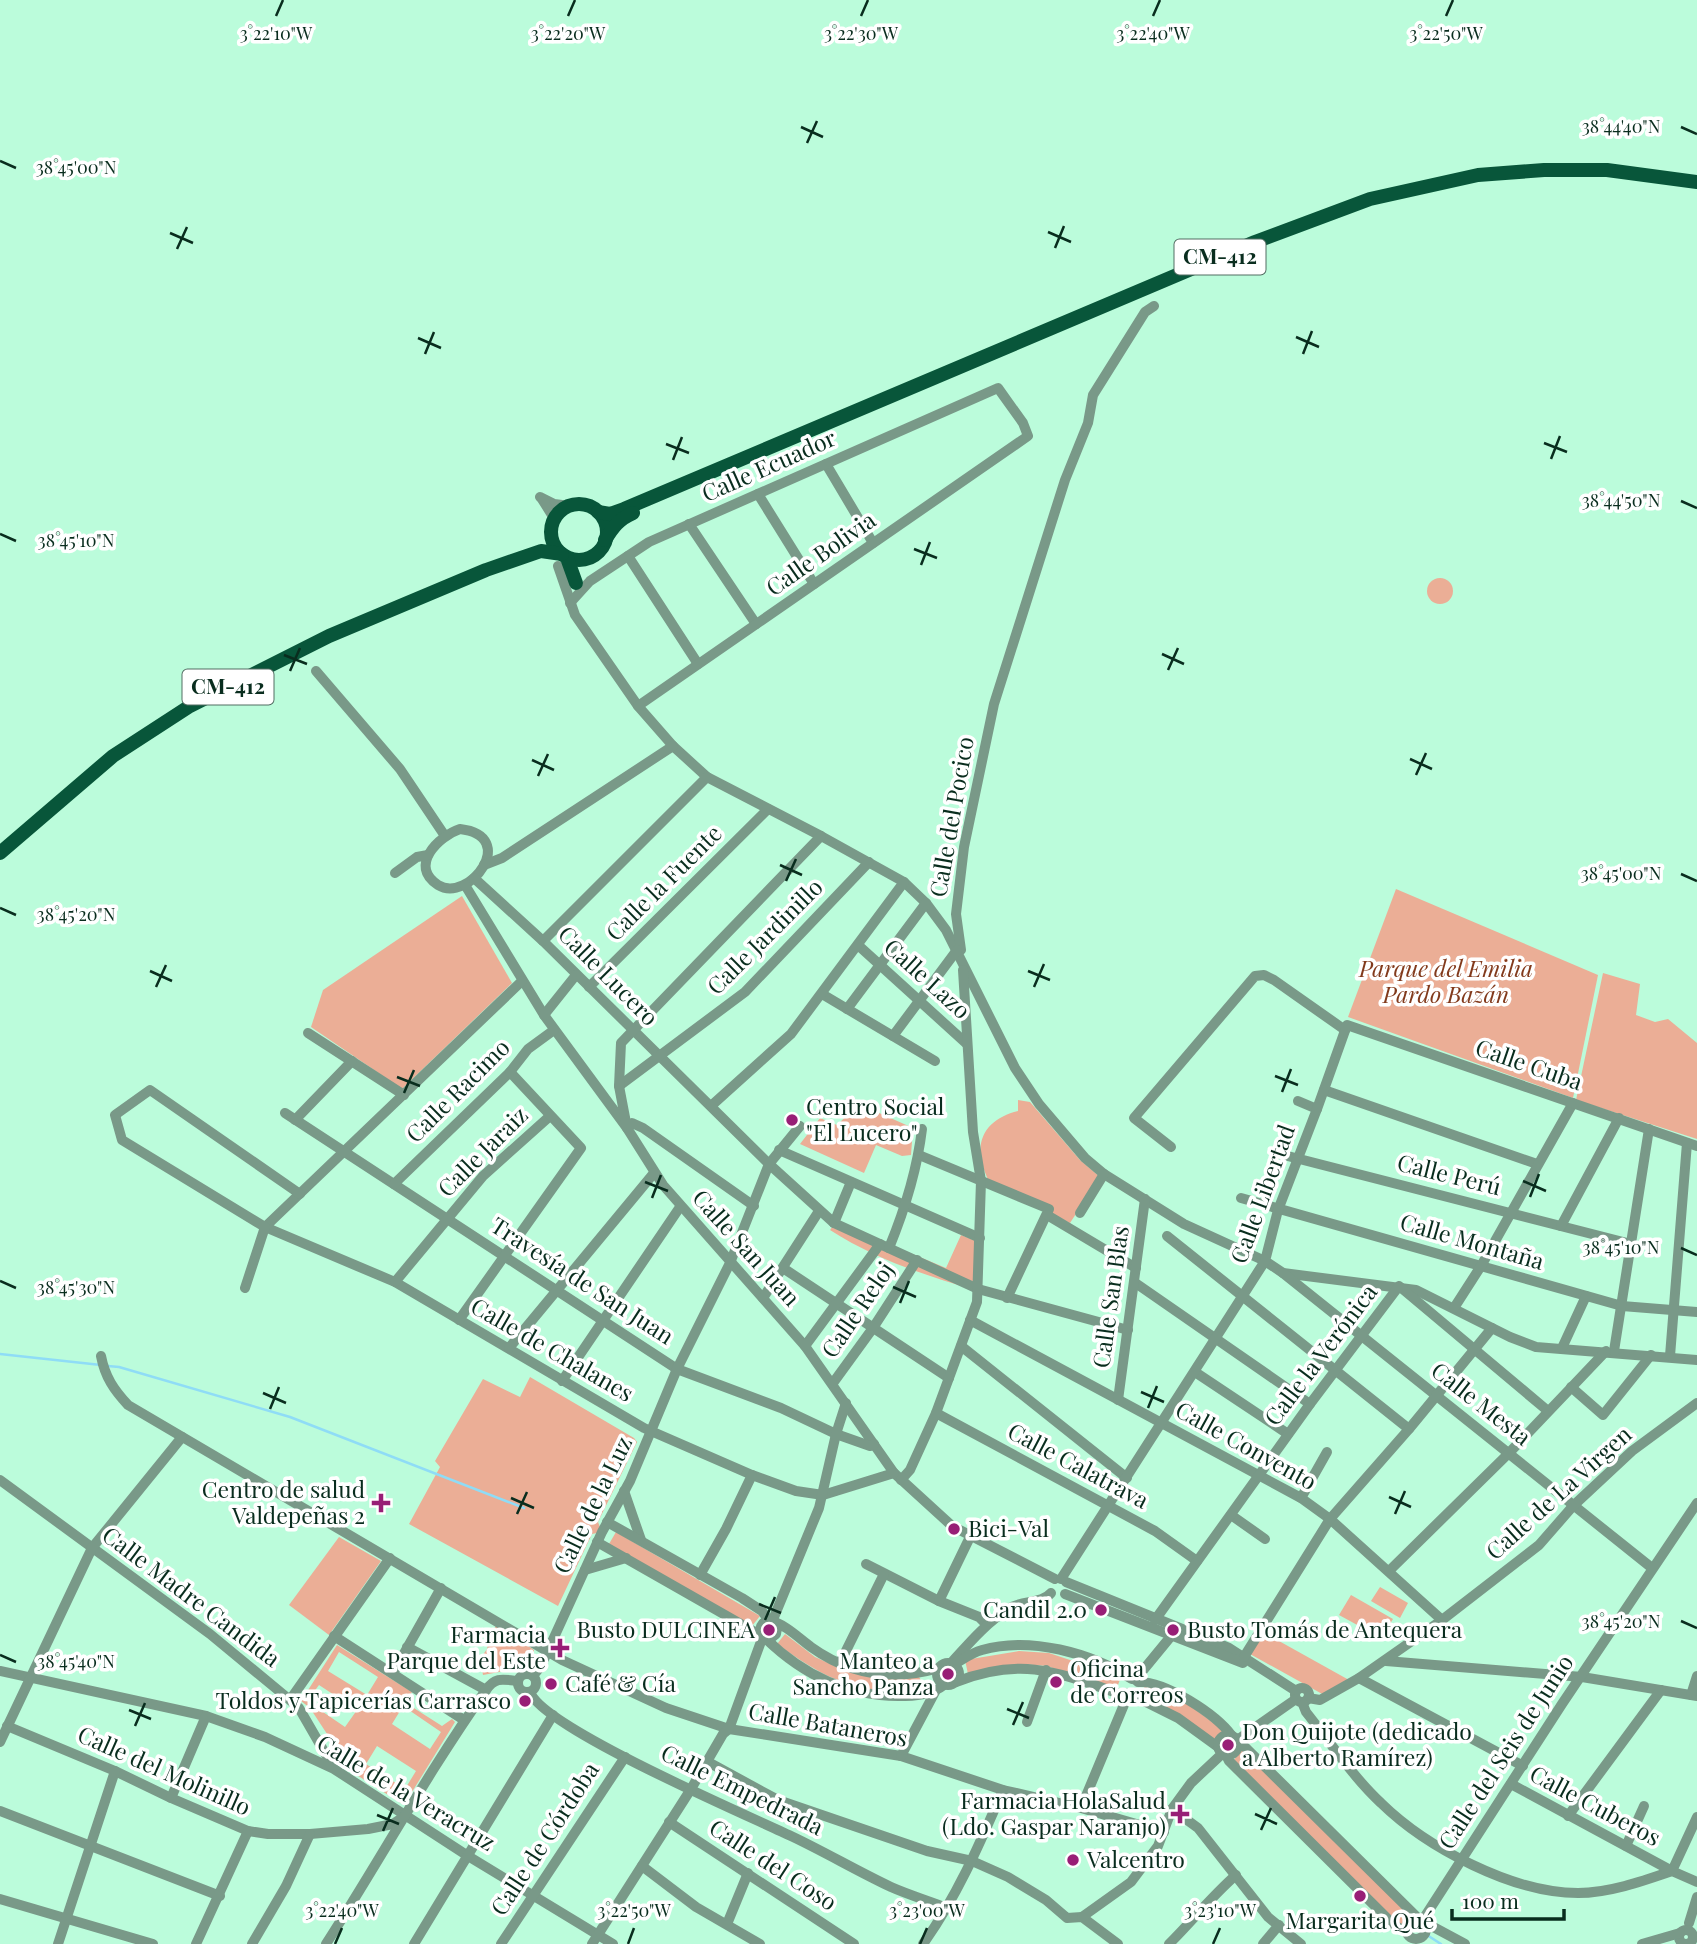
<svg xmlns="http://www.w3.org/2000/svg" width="1697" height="1944" font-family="'Playfair Display',serif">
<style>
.green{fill:#ebae96;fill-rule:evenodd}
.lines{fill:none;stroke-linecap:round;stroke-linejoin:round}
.stream{stroke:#8fdcf6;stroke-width:2.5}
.minor{stroke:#799988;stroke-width:10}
.major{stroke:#08563a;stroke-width:14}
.ticks{fill:none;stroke:#092d1e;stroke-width:2.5}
.poi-dot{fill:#981e76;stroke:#fff;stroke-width:2.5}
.labels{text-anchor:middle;stroke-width:7;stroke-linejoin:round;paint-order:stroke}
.shield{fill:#fff;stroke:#536c62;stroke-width:2}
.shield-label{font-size:21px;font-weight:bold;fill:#092d1e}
.street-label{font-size:23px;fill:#092d1e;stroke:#fff}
.park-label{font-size:23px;font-style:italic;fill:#823a1c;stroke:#fff}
.poi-label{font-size:23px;fill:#092d1e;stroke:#fff;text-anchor:start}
.ticks-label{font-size:18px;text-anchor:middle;fill:#092d1e;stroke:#fff;stroke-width:7;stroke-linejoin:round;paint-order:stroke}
</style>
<rect width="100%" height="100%" fill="#bbfcdb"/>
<g class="green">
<circle cx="1440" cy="591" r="13"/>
<path d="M1396,889L1598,975L1573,1098L1348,1017Z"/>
<path d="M462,896L512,983L402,1089L311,1027L323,990Z"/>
<path d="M1603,973L1640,984L1636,1015L1655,1022L1668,1019L1697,1043V1139L1576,1100Z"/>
<path d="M1018,1100L1030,1102L1080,1160L1100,1177L1070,1223L990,1185C987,1176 982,1167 981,1158C977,1132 994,1117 1018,1111Z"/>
<path d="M859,1104L913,1128L911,1155L902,1156L876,1145L864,1173L800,1144L820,1118L837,1125Z"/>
<path d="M836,1222L946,1268L961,1235L976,1241L975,1290C924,1275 875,1259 830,1230Z"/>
<path d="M530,1377L634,1438L637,1442L598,1522L602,1532L592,1534L558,1606L409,1524L440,1467L435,1461L483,1379L520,1397Z"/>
<path d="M616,1532L760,1616L752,1626L609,1544Z"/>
<path d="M339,1537L381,1561L329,1635L289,1605Z"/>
<path d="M1380,1587L1408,1603L1400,1618L1371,1601Z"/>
<path d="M1351,1595L1393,1619L1381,1638L1339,1615Z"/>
<path d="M497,1624L534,1650L531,1666L483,1675L480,1659L487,1649L489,1638L498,1634L495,1627Z"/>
<path d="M1263,1632L1349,1680L1324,1695L1250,1654Z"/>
<path d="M785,1634L815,1657L844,1670L919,1677L926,1689C862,1697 828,1681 777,1644Z"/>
<path d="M337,1645L412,1692L406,1703L442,1726L452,1719L455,1722L404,1805L352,1772L310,1708L301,1701ZM339,1652L378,1677L367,1695L328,1671ZM319,1685L357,1710L345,1727L307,1701ZM403,1706L441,1732L430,1749L392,1724ZM377,1746L416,1771L405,1789L366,1764Z"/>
<path d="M1019,1651L1049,1653L1121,1677L1116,1690L1047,1666L1021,1664L968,1674L965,1660Z"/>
<path d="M1148,1684L1189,1705L1226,1732L1219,1735L1215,1743L1141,1696L1145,1685Z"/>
<path d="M1243,1748L1411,1915L1402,1927L1233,1761Z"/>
</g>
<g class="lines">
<g class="stream">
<path d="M0,1354L101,1365"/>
<path d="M108,1366L119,1367L290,1417L524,1508"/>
<path d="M1427,1935L1441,1944"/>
</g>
<g class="minor">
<path d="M826,464L873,543"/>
<path d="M758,494L814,584"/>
<path d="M540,497L554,504L570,506"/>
<path d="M542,499L552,515L553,522"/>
<path d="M689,524L756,624"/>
<path d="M628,556L698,664"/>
<path d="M558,566L575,615L638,706L673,746L707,777L821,836L904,882L926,903L946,930L1015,1068L1039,1104L1085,1158L1104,1174L1184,1224L1265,1261L1283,1273L1416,1290L1510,1337L1536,1347L1697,1360"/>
<path d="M570,603L590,581L649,542L998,388L1023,423L1028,436L638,706"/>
<path d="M316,671L400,769L445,836"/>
<path d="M460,829C520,836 469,904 438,885C408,866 439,836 460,829Z"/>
<path d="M484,865L502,858L673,746"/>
<path d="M395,873L417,857L428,855"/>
<path d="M474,878L543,941L769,1164L834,1223L978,1289L1128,1330"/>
<path d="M465,885L544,1015L627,1128L663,1185L805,1346L894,1473L952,1526L1055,1579"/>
<path d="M543,941L707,777"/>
<path d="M859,946L967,1044"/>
<path d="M961,950L956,914L964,847L994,704L1065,480L1088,423L1093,395L1145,312L1154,306"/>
<path d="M522,981L265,1227L395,1282L644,1428L752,1475L796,1491L823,1495L894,1473"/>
<path d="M589,987L768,809"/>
<path d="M822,994L935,1061"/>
<path d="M847,1009L926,903"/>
<path d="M544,1015L576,975"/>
<path d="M308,1033L404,1095"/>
<path d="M893,1036L957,950"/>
<path d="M619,1086L745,992L869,862"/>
<path d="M1324,1090L1537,1164"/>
<path d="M1298,1101L1317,1109"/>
<path d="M711,1106L791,1034L904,882"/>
<path d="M285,1113L677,1369L781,1408L836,1434L870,1446L874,1444"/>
<path d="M295,1120L352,1061"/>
<path d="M1171,1147L1134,1118L1255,976L1264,975L1274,980L1345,1030"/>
<path d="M779,1150L980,1238"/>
<path d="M1276,1153L1631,1244"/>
<path d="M919,1155L1049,1209L1007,1298"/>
<path d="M394,1184L510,1072L528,1049L554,1030"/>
<path d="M1241,1198L1622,1306L1697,1312"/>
<path d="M754,1206L643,1128L632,1123L627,1128L619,1086L621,1043L821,836"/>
<path d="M1080,1213L1104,1174"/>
<path d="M1047,1215L1136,1268"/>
<path d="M834,1223L851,1182"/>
<path d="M1561,1226L1619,1118"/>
<path d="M1167,1236L1409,1429"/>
<path d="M889,1248C905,1209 917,1171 922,1129"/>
<path d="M783,1268L949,1378"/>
<path d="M1283,1273L1652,1568"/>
<path d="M395,1282L483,1176L550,1116"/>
<path d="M1134,1282L1310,1404"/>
<path d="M245,1288L265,1227L122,1140L115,1115L150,1090L300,1194"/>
<path d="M763,1298L819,1211"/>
<path d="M1454,1308L1481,1266L1573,1103"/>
<path d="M459,1320L581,1148L510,1072"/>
<path d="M970,1320L1301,1498L1330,1519L1442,1620"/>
<path d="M805,1346L880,1244"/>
<path d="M961,1346L1127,1478"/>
<path d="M509,1348L654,1173"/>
<path d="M1562,1348L1586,1296"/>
<path d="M1614,1351L1649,1129"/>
<path d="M101,1356C105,1377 114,1390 128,1405L562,1660L666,1708L729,1729L901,1756L1003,1790L1081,1808L1164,1832"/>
<path d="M1670,1356L1687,1143"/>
<path d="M1195,1372L1288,1434"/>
<path d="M562,1381L680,1207"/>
<path d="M833,1383L873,1328L917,1260"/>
<path d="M1571,1387L1603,1415L1651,1355"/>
<path d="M1118,1400L1145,1199"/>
<path d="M936,1413L1155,1531L1197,1561"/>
<path d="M0,1480L210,1634L290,1700L299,1708L333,1767"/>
<path d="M901,1480L910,1470L936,1413L977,1302L981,1181L973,1132L963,970"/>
<path d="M624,1491L641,1540"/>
<path d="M1301,1498L1327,1452"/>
<path d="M1231,1515L1265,1539"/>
<path d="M607,1522L742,1598L762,1611L769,1621"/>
<path d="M597,1542L762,1636"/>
<path d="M866,1564L939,1601L979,1617L986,1624"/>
<path d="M585,1570L626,1558"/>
<path d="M1389,1571L1509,1453L1606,1351"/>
<path d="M700,1575L726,1529L752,1475"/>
<path d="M1061,1579L1265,1261L1278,1210L1317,1109L1347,1025L1697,1146"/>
<path d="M1066,1582L1229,1648L1296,1691"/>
<path d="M1065,1594L1243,1663"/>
<path d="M939,1601L970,1537"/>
<path d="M1155,1620L1310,1404L1399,1286L1548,1411"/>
<path d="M772,1622L819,1508L836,1434L846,1403"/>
<path d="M774,1623L777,1628L776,1634L771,1638L763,1636L760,1630C761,1625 764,1620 770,1621C784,1623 800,1639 811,1647C850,1675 894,1681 939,1668"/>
<path d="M334,1636L464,1720"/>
<path d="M765,1638C802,1674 846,1696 898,1696C914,1696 932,1695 944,1685"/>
<path d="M407,1647L486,1690"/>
<path d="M1244,1657L1330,1519L1409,1429L1492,1328"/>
<path d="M1386,1661L1582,1677L1697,1696"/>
<path d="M952,1662C970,1642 987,1622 1010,1608C1022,1600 1042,1604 1051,1593"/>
<path d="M840,1663L884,1574"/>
<circle cx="948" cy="1674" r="11"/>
<path d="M953,1665C962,1660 971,1653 982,1650C1030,1636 1091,1653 1132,1679"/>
<path d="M0,1671L206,1716L265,1737L334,1769L468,1856L613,1944"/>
<path d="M393,1673L441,1588"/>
<circle cx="527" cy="1683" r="9"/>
<path d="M533,1676L541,1666L602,1532L630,1481L677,1369L730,1263L769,1164L800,1126"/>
<path d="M1359,1678L1523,1766"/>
<path d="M1135,1680L1172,1635"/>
<path d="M956,1682C1020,1657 1055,1671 1117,1693H1126"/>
<path d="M1138,1682C1165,1681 1216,1714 1232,1736"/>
<circle cx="1302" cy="1695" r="7"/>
<path d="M530,1692C543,1728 747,1815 791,1836C825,1852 857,1871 891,1887C909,1895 929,1901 947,1908"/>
<path d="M1132,1695L1178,1718L1218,1747"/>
<path d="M1691,1695L1697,1676"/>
<path d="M1308,1698L1320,1700L1359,1678L1442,1620L1539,1545L1573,1506L1632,1451L1697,1403"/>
<path d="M290,1700L390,1558"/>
<path d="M1302,1702L1306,1712C1330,1742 1353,1777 1381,1803C1427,1848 1513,1893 1578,1893C1609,1893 1643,1881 1672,1871L1697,1817"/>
<path d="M1027,1722L1046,1670"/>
<path d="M7,1726L115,1771L171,1798L248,1831L268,1834H310L368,1829L393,1824L405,1816"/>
<circle cx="1228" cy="1745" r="10"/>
<path d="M1235,1739L1240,1738L1296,1699"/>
<path d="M0,1742L92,1548L182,1437"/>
<path d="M1237,1742L1244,1746L1420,1920"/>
<path d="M1226,1755L1229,1761L1394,1925L1408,1933"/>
<path d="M901,1756L935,1692"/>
<path d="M708,1762L778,1800L927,1851L972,1861L1008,1877L1046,1900L1067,1918L1082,1917L1118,1944"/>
<path d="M1511,1784L1672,1871L1697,1882"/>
<path d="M171,1798L206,1716"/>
<path d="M1081,1808L1128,1695"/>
<path d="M1172,1809L1198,1828L1268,1917L1301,1944"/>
<path d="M0,1811L220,1896"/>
<path d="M1568,1816L1661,1690"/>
<path d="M669,1822L854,1944"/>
<path d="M1626,1846L1644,1806"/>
<path d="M642,1866L696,1907L760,1944"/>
<path d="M0,1899L153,1944"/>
<path d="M1082,1917L1131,1882L1158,1846L1172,1809L1191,1783L1223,1753"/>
<circle cx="1416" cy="1929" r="10"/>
<path d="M1422,1921L1562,1704L1697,1503"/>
<path d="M1424,1922L1465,1944"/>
<path d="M1689,1923L1697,1897"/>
<path d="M727,1924L748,1873"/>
<circle cx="1686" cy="1937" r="7"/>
<path d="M58,1944L115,1771"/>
<path d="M196,1944L248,1831"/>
<path d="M252,1944L286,1886L310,1834"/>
<path d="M326,1944C380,1860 428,1772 486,1690C495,1677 502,1679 517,1681"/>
<path d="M414,1944L553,1715"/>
<path d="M501,1944L625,1757"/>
<path d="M592,1944L691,1789L723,1734L729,1729L763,1636"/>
<path d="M923,1944C957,1897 980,1843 1003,1790"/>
<path d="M1169,1944C1192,1921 1212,1896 1236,1875"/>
<path d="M1263,1944L1279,1925"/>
<path d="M1642,1944L1680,1933"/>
</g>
<g class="major">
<circle cx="579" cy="532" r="28"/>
<path d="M598,512L610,514L624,509L1255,242L1370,199L1478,175L1544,170H1607L1697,182"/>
<path d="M605,540C613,527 619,519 633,513"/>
<path d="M567,558L576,583"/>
<path d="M0,853L113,756L190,706L329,636L486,570L541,551L562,554"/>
</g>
</g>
<path class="ticks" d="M276,16L283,0M568,16L575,0M861,16L868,0M1153,16L1160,0M1446,16L1453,0M801,127L823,137M1681,127L1697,134M807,143L817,121M0,161L16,168M1048,232L1071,242M170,233L193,243M1055,248L1064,226M177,249L187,227M1296,337L1319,347M418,338L441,348M425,354L434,332M1303,354L1312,331M1544,443L1567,452M666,444L689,453M1551,459L1560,436M673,460L682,437M1681,501L1697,508M0,534L16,541M914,549L937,558M921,565L930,542M1162,654L1184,664M284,655L307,664M1168,670L1178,648M290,671L300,648M1410,759L1432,769M532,760L554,770M1416,775L1426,753M538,776L548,754M780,865L802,875M1681,874L1697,881M786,881L796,859M0,908L16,915M150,971L172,981M1028,971L1050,980M156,987L166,965M1034,987L1044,964M1275,1076L1298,1085M397,1077L420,1086M1282,1092L1291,1069M404,1093L414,1070M1523,1181L1546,1191M645,1182L668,1191M1530,1197L1539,1174M652,1198L661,1175M1681,1248L1697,1255M0,1281L16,1288M893,1287L916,1297M900,1303L909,1281M1141,1392L1164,1402M263,1393L286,1403M1148,1408L1157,1386M270,1409L279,1387M1389,1497L1411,1507M511,1498L534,1508M517,1514L527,1492M1395,1514L1405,1491M759,1604L781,1613M765,1620L775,1597M1681,1621L1697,1628M0,1655L16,1662M1007,1709L1029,1718M129,1710L151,1719M1013,1725L1023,1702M135,1726L145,1703M1255,1814L1277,1824M377,1815L399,1824M1261,1830L1271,1808M383,1831L393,1808M335,1944L342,1928M628,1944L634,1928M920,1944L927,1928M1213,1944L1220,1928"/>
<g class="poi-dot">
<circle cx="792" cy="1120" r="7"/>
<path d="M377.5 1492.5h7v7h7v7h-7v7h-7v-7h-7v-7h7z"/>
<circle cx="954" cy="1529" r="7"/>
<circle cx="1101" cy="1610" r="7"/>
<circle cx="769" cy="1630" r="7"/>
<circle cx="1173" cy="1630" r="7"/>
<path d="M556.5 1637.5h7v7h7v7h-7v7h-7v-7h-7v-7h7z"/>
<circle cx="948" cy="1674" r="7"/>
<circle cx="1056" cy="1682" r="7"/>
<circle cx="551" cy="1684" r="7"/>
<circle cx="525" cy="1701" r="7"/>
<circle cx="1228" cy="1745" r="7"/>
<path d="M1176.5 1803.5h7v7h7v7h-7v7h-7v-7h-7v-7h7z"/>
<circle cx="1073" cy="1860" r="7"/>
<circle cx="1360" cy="1896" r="7"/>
</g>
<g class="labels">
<g class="shield">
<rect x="1174.5" y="239.5" width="91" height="35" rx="5"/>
<rect x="182.5" y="669.5" width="91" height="35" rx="5"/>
</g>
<g class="shield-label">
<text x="1220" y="264">CM-412</text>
<text x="228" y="694">CM-412</text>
</g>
<g class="street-label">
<text transform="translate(769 466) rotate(-24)" y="8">Calle Ecuador</text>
<text transform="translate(821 554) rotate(-35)" y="8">Calle Bolivia</text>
<text transform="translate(952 817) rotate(-80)" y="8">Calle del Pocico</text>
<text transform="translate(664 883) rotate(-45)" y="8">Calle la Fuente</text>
<text transform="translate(765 937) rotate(-45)" y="8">Calle Jardinillo</text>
<text transform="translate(608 976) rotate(45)" y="8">Calle Lucero</text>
<text transform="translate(927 979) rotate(42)" y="8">Calle Lazo</text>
<text transform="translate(1529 1065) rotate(19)" y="8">Calle Cuba</text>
<text transform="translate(458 1091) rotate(-45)" y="8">Calle Racimo</text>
<text transform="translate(483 1152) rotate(-45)" y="8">Calle Jaraiz</text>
<text transform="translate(1449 1175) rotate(14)" y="8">Calle Perú</text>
<text transform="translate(1263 1194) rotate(-70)" y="8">Calle Libertad</text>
<text transform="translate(1472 1242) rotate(16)" y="8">Calle Montaña</text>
<text transform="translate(746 1248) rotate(48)" y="8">Calle San Juan</text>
<text transform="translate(582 1281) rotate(33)" y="8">Travesía de San Juan</text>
<text transform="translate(1111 1297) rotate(-82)" y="8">Calle San Blas</text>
<text transform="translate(858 1310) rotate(-56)" y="8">Calle Reloj</text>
<text transform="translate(552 1350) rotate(30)" y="8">Calle de Chalanes</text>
<text transform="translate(1321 1355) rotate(-53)" y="8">Calle la Verónica</text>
<text transform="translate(1481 1404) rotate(38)" y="8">Calle Mesta</text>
<text transform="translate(1246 1446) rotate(29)" y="8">Calle Convento</text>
<text transform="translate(1078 1466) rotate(28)" y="8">Calle Calatrava</text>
<text transform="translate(1559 1493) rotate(-42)" y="8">Calle de La Virgen</text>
<text transform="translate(593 1505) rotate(-64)" y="8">Calle de la Luz</text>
<text transform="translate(191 1597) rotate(37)" y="8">Calle Madre Candida</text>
<text transform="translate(828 1725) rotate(10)" y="8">Calle Bataneros</text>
<text transform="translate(1506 1752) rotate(-57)" y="8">Calle del Seis de Junio</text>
<text transform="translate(164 1771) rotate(24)" y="8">Calle del Molinillo</text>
<text transform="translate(742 1790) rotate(26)" y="8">Calle Empedrada</text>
<text transform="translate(406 1793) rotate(31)" y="8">Calle de la Veracruz</text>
<text transform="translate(1595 1806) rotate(28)" y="8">Calle Cuberos</text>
<text transform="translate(545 1839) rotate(-57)" y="8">Calle de Córdoba</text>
<text transform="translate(773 1865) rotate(33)" y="8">Calle del Coso</text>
</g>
<g class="park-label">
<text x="1446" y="977">Parque del Emilia<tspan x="1446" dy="26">Pardo Bazán</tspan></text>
</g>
<g class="poi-label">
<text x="806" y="1115">Centro Social<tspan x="806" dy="26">"El Lucero"</tspan></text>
<text x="365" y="1498" text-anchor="end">Centro de salud<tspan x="365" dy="26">Valdepeñas 2</tspan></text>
<text x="968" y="1537">Bici-Val</text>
<text x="1087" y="1618" text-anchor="end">Candil 2.0</text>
<text x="755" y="1638" text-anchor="end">Busto DULCINEA</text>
<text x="1187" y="1638">Busto Tomás de Antequera</text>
<text x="546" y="1643" text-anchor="end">Farmacia<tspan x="546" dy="26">Parque del Este</tspan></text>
<text x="934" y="1669" text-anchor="end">Manteo a<tspan x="934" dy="26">Sancho Panza</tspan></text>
<text x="1070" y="1677">Oficina<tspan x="1070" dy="26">de Correos</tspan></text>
<text x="565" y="1692">Café &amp; Cía</text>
<text x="511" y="1709" text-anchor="end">Toldos y Tapicerías Carrasco</text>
<text x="1242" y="1740">Don Quijote (dedicado<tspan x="1242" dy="26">a Alberto Ramírez)</tspan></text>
<text x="1166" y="1809" text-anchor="end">Farmacia HolaSalud<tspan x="1166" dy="26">(Ldo. Gaspar Naranjo)</tspan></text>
<text x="1087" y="1868">Valcentro</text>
<text x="1360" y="1929" text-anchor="middle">Margarita Qué</text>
</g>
</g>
<g class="ticks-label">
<text x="568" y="40">3°22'20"W</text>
<text x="276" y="40">3°22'10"W</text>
<text x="861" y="40">3°22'30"W</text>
<text x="1153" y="40">3°22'40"W</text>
<text x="1446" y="40">3°22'50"W</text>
<text x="1621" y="133">38°44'40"N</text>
<text x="76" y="174">38°45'00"N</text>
<text x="1621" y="507">38°44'50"N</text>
<text x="76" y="547">38°45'10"N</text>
<text x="1621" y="880">38°45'00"N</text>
<text x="76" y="921">38°45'20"N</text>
<text x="1621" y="1254">38°45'10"N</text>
<text x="76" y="1294">38°45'30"N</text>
<text x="1621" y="1628">38°45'20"N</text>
<text x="76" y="1668">38°45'40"N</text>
<text x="342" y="1917">3°22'40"W</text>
<text x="634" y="1917">3°22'50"W</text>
<text x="927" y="1917">3°23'00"W</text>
<text x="1220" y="1917">3°23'10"W</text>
</g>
<path d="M1452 1909v10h112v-10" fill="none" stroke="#092d1e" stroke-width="3.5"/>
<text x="1462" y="1909" font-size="21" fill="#092d1e" stroke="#ffffff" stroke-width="5" paint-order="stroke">100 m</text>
</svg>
